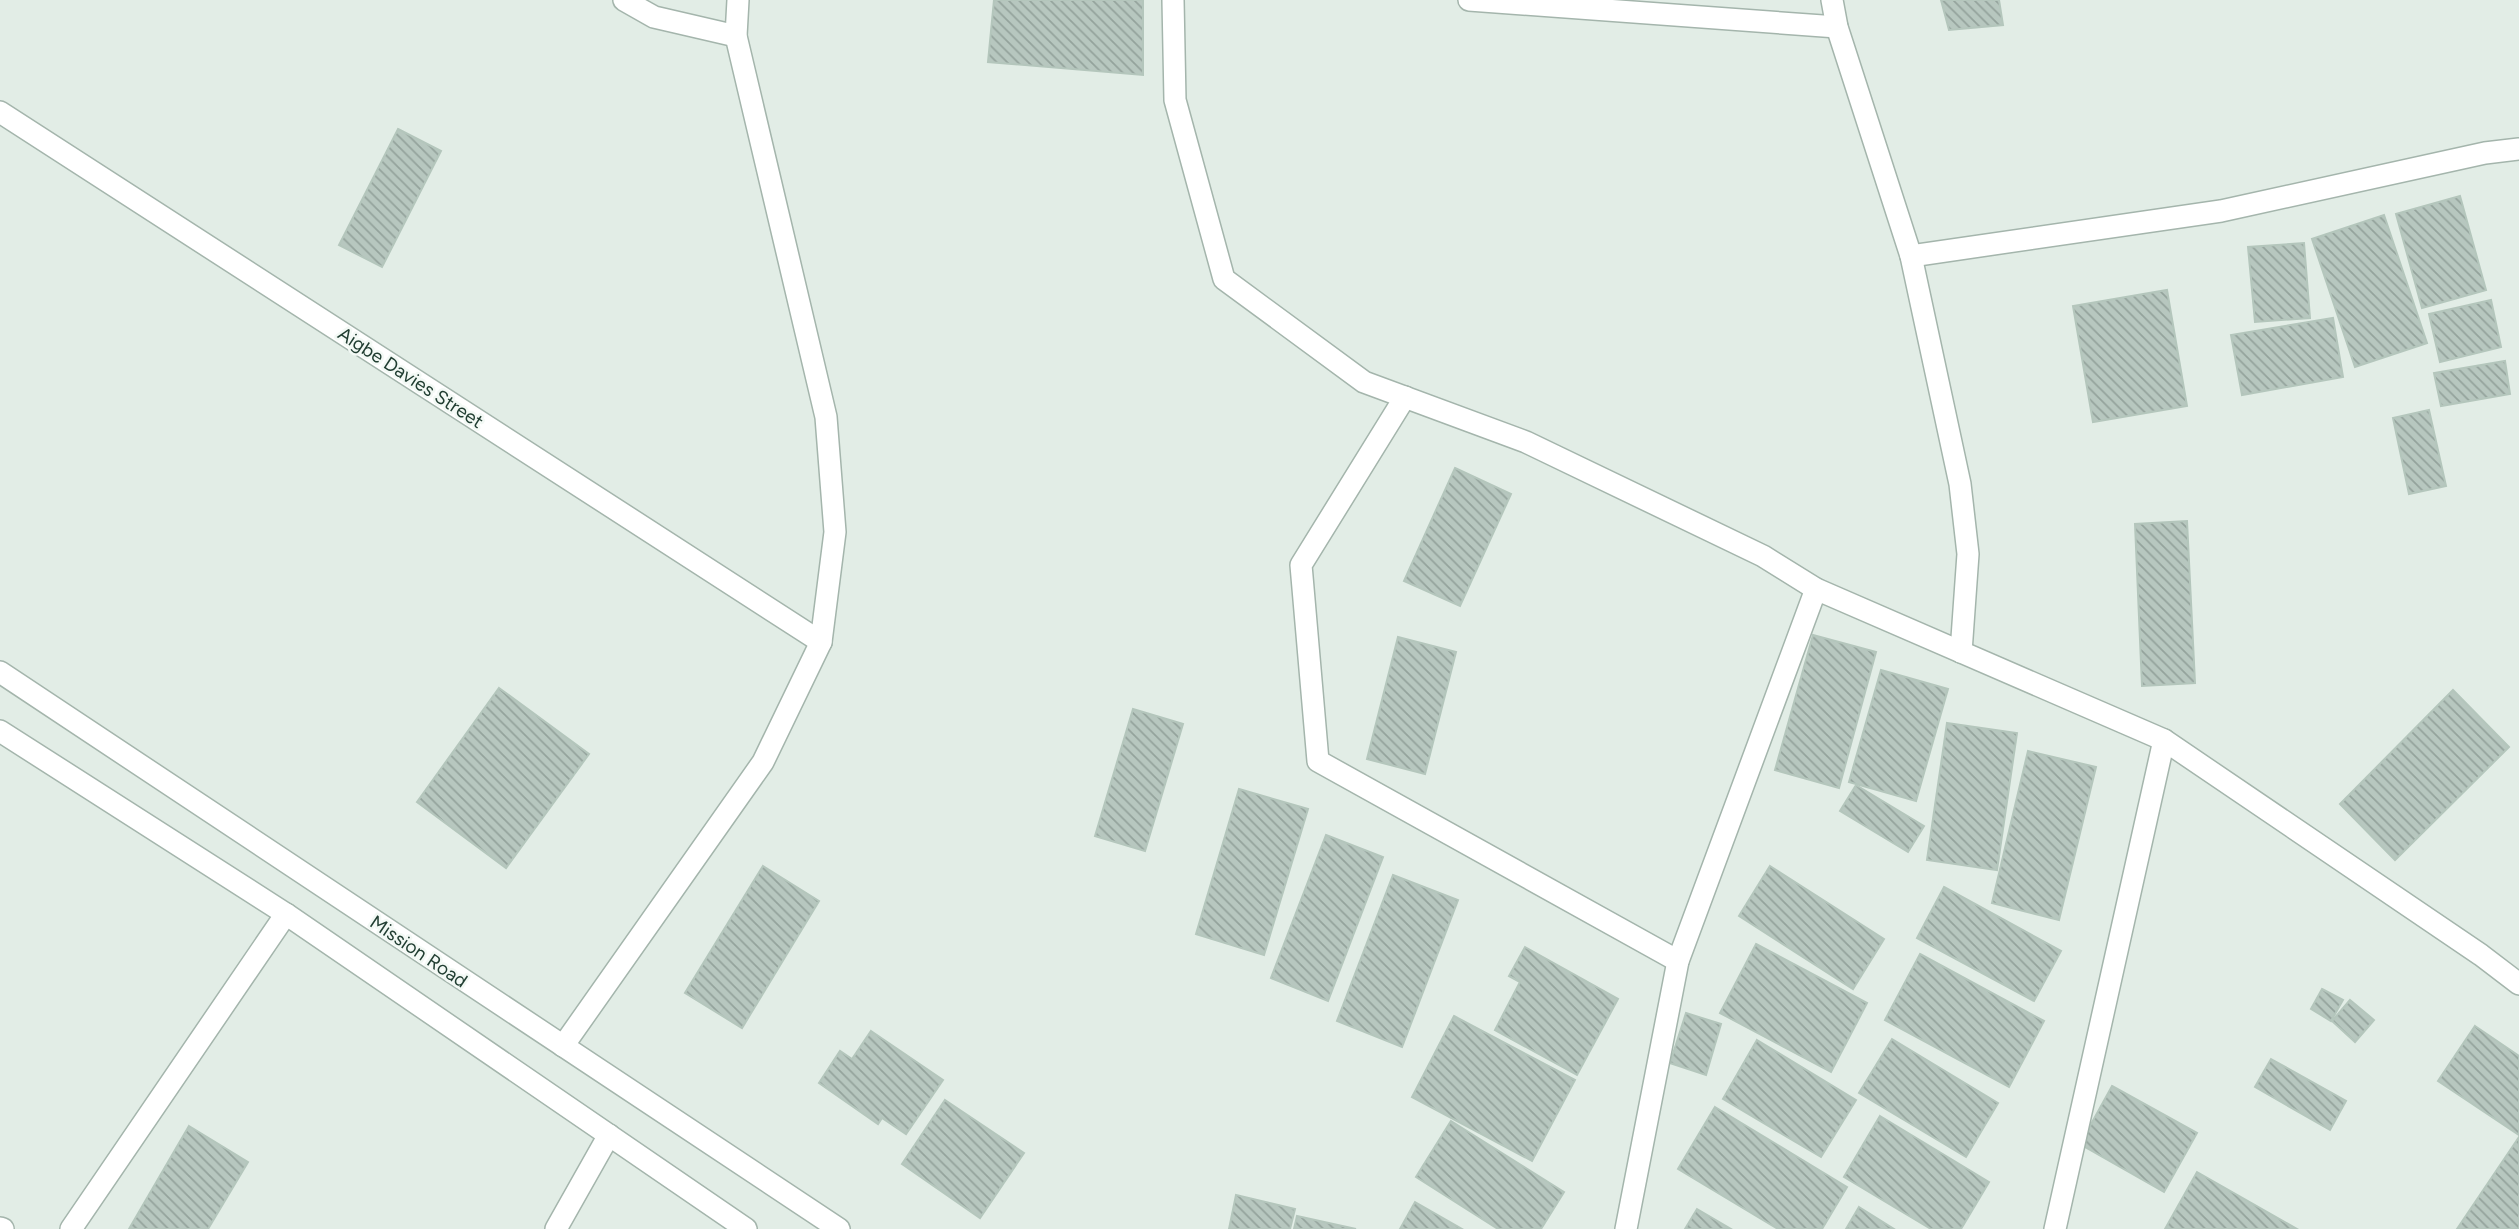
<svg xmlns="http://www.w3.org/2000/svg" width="2519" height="1229" font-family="Figtree,sans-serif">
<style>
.building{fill:url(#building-back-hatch);stroke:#b4c6bc;stroke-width:2}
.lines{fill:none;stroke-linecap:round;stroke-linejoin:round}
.minor-casing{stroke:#a4b5ac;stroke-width:24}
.minor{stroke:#fff;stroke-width:21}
.labels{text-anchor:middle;stroke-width:5;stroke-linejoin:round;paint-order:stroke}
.street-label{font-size:19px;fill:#213e32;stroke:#f3f9f5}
</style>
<defs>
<pattern id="building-back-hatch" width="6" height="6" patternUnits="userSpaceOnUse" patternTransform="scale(1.75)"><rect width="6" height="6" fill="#b7c7bf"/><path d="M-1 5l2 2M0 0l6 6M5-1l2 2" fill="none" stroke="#94a39c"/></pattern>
</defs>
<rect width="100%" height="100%" fill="#e2ede6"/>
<g class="building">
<path d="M994,0H1143V75L988,62Z"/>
<path d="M1941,0H1999L2003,25L1949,30Z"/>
<path d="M398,129L441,151L382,267L339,245Z"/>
<path d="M2460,196L2486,290L2422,308L2396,214Z"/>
<path d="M2384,215L2427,343L2355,367L2312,239Z"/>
<path d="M2304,243L2310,318L2255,322L2248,247Z"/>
<path d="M2167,290L2187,406L2093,422L2073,306Z"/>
<path d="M2491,300L2501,347L2440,362L2429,314Z"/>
<path d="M2333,318L2343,377L2242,395L2231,335Z"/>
<path d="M2505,361L2510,394L2441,406L2434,373Z"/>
<path d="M2429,410L2446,486L2409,494L2393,418Z"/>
<path d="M1455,468L1511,494L1460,606L1404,581Z"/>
<path d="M2187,521L2195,683L2142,686L2135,524Z"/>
<path d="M1813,635L1876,652L1839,788L1775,770Z"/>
<path d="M1398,637L1456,652L1425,774L1367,759Z"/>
<path d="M1881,670L1948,689L1916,801L1849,782Z"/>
<path d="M499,688L589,754L506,868L417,802Z"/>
<path d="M2453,690L2509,747L2395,860L2340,804Z"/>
<path d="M1133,709L1183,724L1145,851L1095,836Z"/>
<path d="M1947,723L2017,733L1997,870L1927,860Z"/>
<path d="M2028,751L2096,767L2059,920L1992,903Z"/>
<path d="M1856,785L1924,826L1908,852L1840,811Z"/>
<path d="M1239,789L1308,809L1264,955L1196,934Z"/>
<path d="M1326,835L1383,857L1328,1001L1271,978Z"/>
<path d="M763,866L819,901L742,1028L685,993Z"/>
<path d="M1770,866L1884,939L1853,989L1739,916Z"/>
<path d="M1393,875L1458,900L1402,1047L1337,1021Z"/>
<path d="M1944,887L2061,951L2034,1001L1917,938Z"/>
<path d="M1756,944L1867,1003L1831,1072L1720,1013Z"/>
<path d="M1525,947L1618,999L1577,1075L1495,1030L1520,982L1509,976Z"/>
<path d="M1920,954L2044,1021L2009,1087L1885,1020Z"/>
<path d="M2322,989L2343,1000L2331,1021L2311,1009Z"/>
<path d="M2350,1000L2374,1020L2355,1042L2332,1021Z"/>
<path d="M1686,1013L1721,1024L1706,1075L1670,1063Z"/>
<path d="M1454,1016L1575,1080L1532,1161L1412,1097Z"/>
<path d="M2475,1026L2519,1056V1135L2438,1081Z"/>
<path d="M871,1031L943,1080L906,1134L882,1118L878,1124L819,1083L840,1051L852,1059Z"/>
<path d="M1892,1039L1998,1103L1966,1157L1859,1093Z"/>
<path d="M1757,1040L1856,1100L1821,1157L1723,1099Z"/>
<path d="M2271,1059L2346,1101L2330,1130L2255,1087Z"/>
<path d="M2112,1086L2197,1133L2164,1192L2080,1144Z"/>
<path d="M945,1100L1024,1153L980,1218L902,1164Z"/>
<path d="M1715,1107L1847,1187L1822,1229H1778L1678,1169Z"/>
<path d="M1880,1116L1989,1182L1961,1229H1931L1844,1177Z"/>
<path d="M1451,1121L1564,1192L1541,1229H1498L1416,1177Z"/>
<path d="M189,1126L248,1162L208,1229H129Z"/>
<path d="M2519,1137V1229H2457Z"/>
<path d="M2197,1172L2297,1229H2165Z"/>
<path d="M1236,1195L1295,1209L1290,1229H1229Z"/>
<path d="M1415,1202L1462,1229H1400Z"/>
<path d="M1859,1207L1894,1229H1846Z"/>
<path d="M1697,1209L1731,1229H1685Z"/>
<path d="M1297,1216L1356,1229H1294Z"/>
</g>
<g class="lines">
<g class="minor-casing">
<g id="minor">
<path d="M624,0L654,17L736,36"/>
<path d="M1173,0L1175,100L1224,279L1364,382L1526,442L1763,556L1816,589L2164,740L2481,955L2519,984"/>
<path d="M1469,0L1837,27"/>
<path d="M1832,0L1837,27L1911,256L1960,484L1968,554L1961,652"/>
<path d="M0,112L821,642"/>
<path d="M1911,256L2221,211L2485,153L2519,149"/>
<path d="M1405,397L1301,565L1318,761L1678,961"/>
<path d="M0,672L839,1229"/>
<path d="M0,731L286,914L746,1229"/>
<path d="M563,1046L763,762L821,642L835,532L826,417L736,36L738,0"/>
<path d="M0,1228L3,1229"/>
<path d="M71,1229L286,914"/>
<path d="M556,1229L609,1135"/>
<path d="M1626,1229L1678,961L1816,589"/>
<path d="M2055,1229L2164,740"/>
</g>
</g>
<use href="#minor" class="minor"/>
</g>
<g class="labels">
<g class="street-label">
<text transform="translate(411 377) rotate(33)" y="7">Aigbe Davies Street</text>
<text transform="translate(419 951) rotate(34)" y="7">Mission Road</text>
</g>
</g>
</svg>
